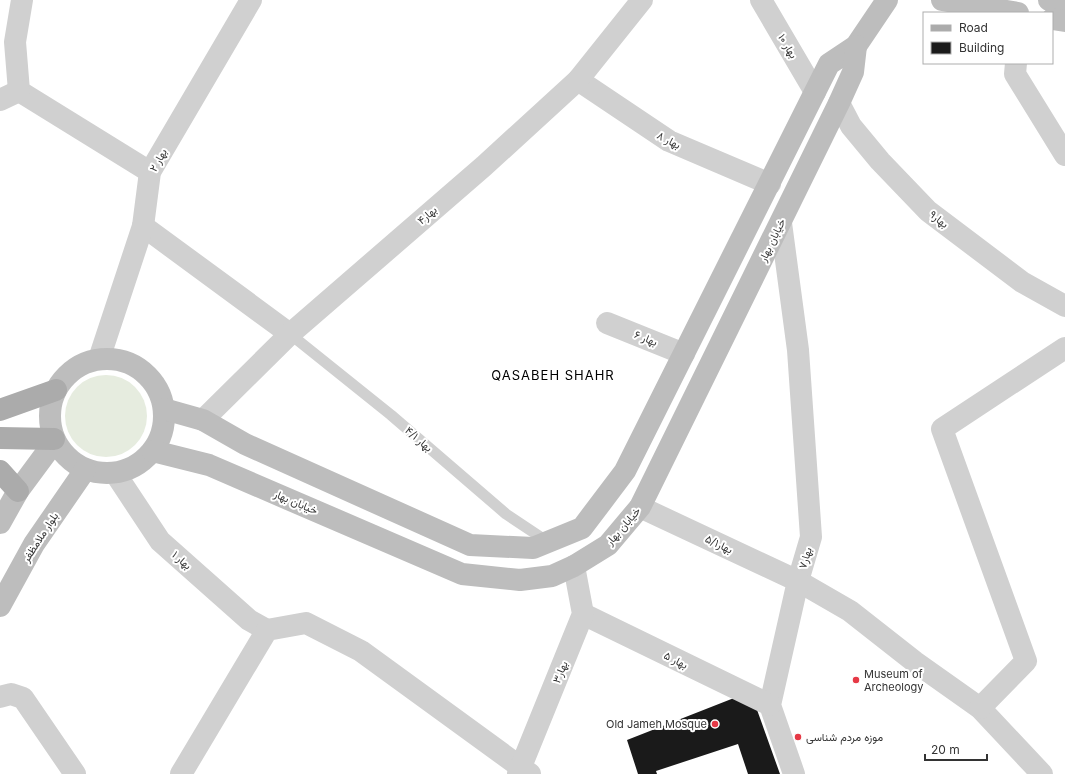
<svg xmlns="http://www.w3.org/2000/svg" width="1065" height="774" font-family="Inter,Vazirmatn,sans-serif">
<style>
.green{fill:#e6ecdf}
.building{fill:#1a1a1a}
.lines{fill:none;stroke-linecap:round;stroke-linejoin:round}
.lane{stroke:#d0d0d0;stroke-width:11}
.street{stroke:#d0d0d0;stroke-width:22}
.secondary{stroke:#bdbdbd;stroke-width:22}
.primary{stroke:#ababab;stroke-width:22}
.poi-dot{fill:#e63946;stroke:#fff;stroke-width:1.5}
.labels{text-anchor:middle;stroke-width:4;stroke-linejoin:round;paint-order:stroke}
.street-label{font-size:11px;fill:#333;stroke:#fff}
.poi-label{font-size:11px;fill:#333;stroke:#fff;text-anchor:start}
.quarter-label{font-size:13px;letter-spacing:1px;fill:#000;stroke:#fff}
</style>
<rect width="100%" height="100%" fill="#fff"/>
<circle class="green" cx="106" cy="416" r="41"/>
<path class="building" d="M734,698L756,707L780,774H748L738,744L656,771L657,774H638L627,740Z"/>
<g class="lines">
<path class="lane" d="M290,334L391,415L506,514L548,542"/>
<g class="street">
<path d="M22,0L15,42L19,91L150,172"/>
<path d="M761,0L815,92"/>
<path d="M1016,63L1015,74L1065,155"/>
<path d="M578,80L669,141L770,184"/>
<path d="M0,100L19,91"/>
<path d="M839,103L851,126L880,161L928,211L1022,282L1065,306"/>
<path d="M781,223L798,350L811,537L798,581L850,611L915,662L980,708L1042,774"/>
<path d="M143,226L290,334"/>
<path d="M607,323L684,354"/>
<path d="M99,359L143,226L150,172L251,0"/>
<path d="M203,420L290,334L484,166L578,80L642,0"/>
<path d="M115,473L160,541L249,620L267,630"/>
<path d="M640,507L798,581L770,705L794,774"/>
<path d="M583,614L770,705"/>
<path d="M0,697L11,694L23,698L75,774"/>
<path d="M980,708L1026,661L942,429L1065,348"/>
<path d="M181,774L267,630L306,623L361,651L530,774"/>
<path d="M518,774L583,614L574,566"/>
</g>
<g class="secondary">
<path d="M942,0L1018,13"/>
<path d="M1049,0L1065,2"/>
<path d="M1052,19L1065,21"/>
<circle cx="107" cy="416" r="57"/>
<path d="M164,409L203,420L245,444L470,545L533,548L582,528L625,471L829,64L856,46L887,0"/>
<path d="M153,451L209,465L462,574L520,580L552,576L574,566L608,545L640,507L839,103L853,72L856,46"/>
<path d="M0,523L18,491L55,441"/>
<path d="M0,606L34,544L85,470"/>
</g>
<g class="primary">
<path d="M0,410L56,390"/>
<path d="M0,438L54,439"/>
<path d="M0,471L18,491"/>
</g>
</g>
<g class="poi-dot">
<circle cx="856" cy="680" r="4"/>
<circle cx="715" cy="724" r="4"/>
<circle cx="798" cy="737" r="4"/>
</g>
<g class="labels">
<g class="street-label">
<text transform="translate(788 46) rotate(59)" y="4">بهار ۱۰</text>
<text transform="translate(669 140) rotate(28)" y="4">بهار ۸</text>
<text transform="translate(158 160) rotate(-62)" y="4">بهار ۲</text>
<text transform="translate(427 215) rotate(-41)" y="4">بهار۴</text>
<text transform="translate(939 219) rotate(38)" y="4">بهار۹</text>
<text transform="translate(772 240) rotate(-64)" y="4">خیابان بهار</text>
<text transform="translate(646 338) rotate(22)" y="4">بهار ۶</text>
<text transform="translate(419 439) rotate(41)" y="4">بهار ۴/۱</text>
<text transform="translate(296 502) rotate(23)" y="4">خیابان بهار</text>
<text transform="translate(623 526) rotate(-49)" y="4">خیابان بهار</text>
<text transform="translate(40 537) rotate(-57)" y="4">بلوار ملامظفر</text>
<text transform="translate(719 544) rotate(25)" y="4">بهار۵/۱</text>
<text transform="translate(805 558) rotate(-73)" y="4">بهار۷</text>
<text transform="translate(182 560) rotate(41)" y="4">بهار ۱</text>
<text transform="translate(676 660) rotate(26)" y="4">بهار ۵</text>
<text transform="translate(560 672) rotate(-68)" y="4">بهار۳</text>
</g>
<g class="poi-label">
<text x="864" y="678">Museum of<tspan x="864" dy="13">Archeology</tspan></text>
<text x="707" y="728" text-anchor="end">Old Jameh Mosque</text>
<text x="806" y="741">موزه مردم شناسی</text>
</g>
<g class="quarter-label">
<text x="553" y="380">QASABEH SHAHR</text>
</g>
</g>
<rect x="923" y="12" width="130" height="52" fill="#ffffff" stroke="#adadad"/>
<rect x="931" y="25" width="20" height="6" fill="#ababab" stroke="#adadad"/>
<text x="959" y="32" font-size="12" fill="#333333">Road</text>
<rect x="931" y="42" width="20" height="12" fill="#1a1a1a" stroke="#adadad"/>
<text x="959" y="52" font-size="12" fill="#333333">Building</text>
<path d="M925 754v6h62v-6" fill="none" stroke="#333333" stroke-width="2"/>
<text x="931" y="754" font-size="12" fill="#333333" stroke="#ffffff" stroke-width="3" paint-order="stroke">20 m</text>
</svg>
